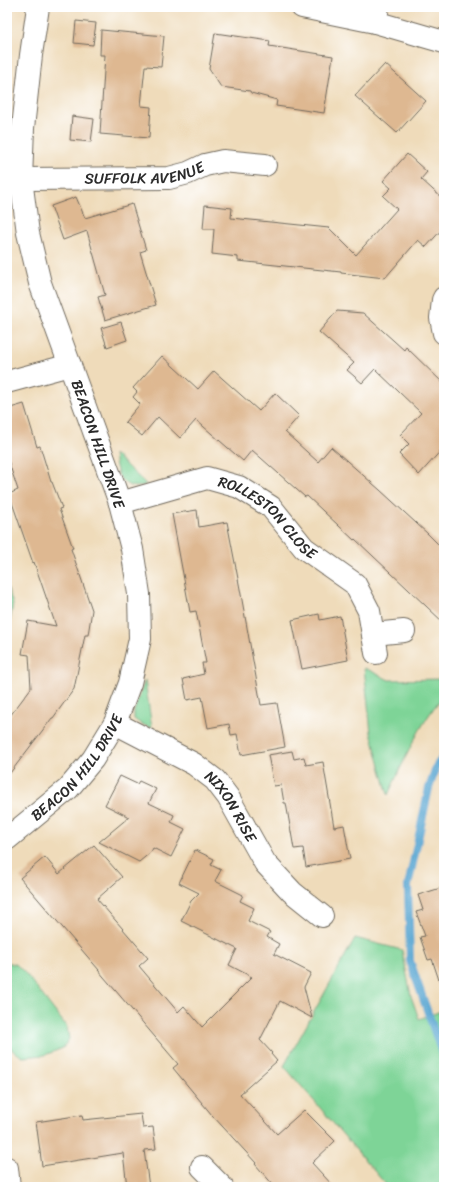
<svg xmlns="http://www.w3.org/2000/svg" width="451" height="1194" font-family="Sriracha,sans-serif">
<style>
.green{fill:#7ed497;stroke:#548061}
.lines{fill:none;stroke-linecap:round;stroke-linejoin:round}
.stream{stroke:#57a4d0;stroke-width:8}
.building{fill:#deb891}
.minor-casing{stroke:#70695d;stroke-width:24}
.tertiary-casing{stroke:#70695d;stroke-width:24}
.minor{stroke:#fff;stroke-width:22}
.tertiary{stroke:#fff;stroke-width:22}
.labels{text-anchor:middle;stroke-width:4;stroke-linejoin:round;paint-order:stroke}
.street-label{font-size:15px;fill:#2b2b2b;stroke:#fff}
</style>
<rect width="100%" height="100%" fill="#fff"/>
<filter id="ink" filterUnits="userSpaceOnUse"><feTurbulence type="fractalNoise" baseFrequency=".025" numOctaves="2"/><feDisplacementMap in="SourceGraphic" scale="8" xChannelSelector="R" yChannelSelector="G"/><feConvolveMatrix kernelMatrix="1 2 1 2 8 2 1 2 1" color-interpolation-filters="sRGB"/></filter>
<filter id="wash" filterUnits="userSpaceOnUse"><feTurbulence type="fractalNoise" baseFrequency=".012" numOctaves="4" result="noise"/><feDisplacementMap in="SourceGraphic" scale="16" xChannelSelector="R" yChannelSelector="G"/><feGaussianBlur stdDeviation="0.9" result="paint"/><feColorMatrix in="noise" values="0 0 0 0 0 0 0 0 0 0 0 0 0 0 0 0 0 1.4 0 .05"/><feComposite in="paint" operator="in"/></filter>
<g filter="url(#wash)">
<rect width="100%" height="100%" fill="#efdbba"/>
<g class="green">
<path d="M114,454L146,484C137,490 124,486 119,476C116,470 115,461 114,454Z"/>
<path d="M7,586L13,604L7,639Z"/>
<path d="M364,668L369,670L389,680L444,679V695C419,724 404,761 388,795L371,733Z"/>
<path d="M145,680L152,728L141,724L134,719V711Z"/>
<path d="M355,938L402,950L411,996L419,1019L444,1010V1187H388L284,1066Z"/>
<path d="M7,962L17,965L26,974L67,1027L69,1039L63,1048L45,1055L23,1057L12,1050L7,1040Z"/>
</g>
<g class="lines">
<path class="stream" d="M444,756L437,765L429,788L408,886L410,961L444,1059"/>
</g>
<g id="blocks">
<g class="building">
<path d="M76,21L96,23L93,45L74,43Z"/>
<path d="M101,30L164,36L161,67L145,66L141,106L151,107L149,138L100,134L105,55H100Z"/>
<path d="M215,33L270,41L269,46L333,56L324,113L276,106L277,100L251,93L250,91L221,87L209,69Z"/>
<path d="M385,64L426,101L397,133L355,96Z"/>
<path d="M72,116L94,119L91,142L70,140Z"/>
<path d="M407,154L427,172L421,179L444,200V227L426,247L418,240L385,278L341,273V272L238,261V257L212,254L214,229H203L205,205L232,208L231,218L329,228L356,255L397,209L383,196L391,188L383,181Z"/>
<path d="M76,197L85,218L132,204L146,250L140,252L156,305L105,320L98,297L105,295L87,231L63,240L51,206Z"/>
<path d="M337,311L363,313L404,350L406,347L444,384V447L419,475L399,454L409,444L400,435L421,413L375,369L362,383L347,370L354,363L319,332Z"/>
<path d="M121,322L127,340L107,347L101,328Z"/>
<path d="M162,356L198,389L214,371L259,411L275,393L299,416L285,432L318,462L331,447L380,490L428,534L444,550V623L355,539L354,540L307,496L305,497L252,450L243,461L196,420L180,438L158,417L142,436L125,422L140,404L133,397L137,392L133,388Z"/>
<path d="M24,404L37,447L40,446L51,482H52L62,508L59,509L73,548L71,549L92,610L88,635H85L74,689L53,718H52L7,777V720L31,688L29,655L22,654L28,621L56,626L34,562L33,563L9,494L18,490L7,457V409Z"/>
<path d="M197,510L199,527L227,522L240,589L261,705L277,703L285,747L241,755L237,734L231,735L229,724L208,728L202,697L187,700L183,679L204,674L202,663H206L196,611L190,612L172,514Z"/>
<path d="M319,614L320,620L340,616L348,660L302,669L292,620Z"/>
<path d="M292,751L294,759L304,757L306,765L323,762L334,827L344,825L350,859L306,867L303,848L294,849L286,803H284L281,785L274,786L268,755Z"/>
<path d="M120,776L137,784L139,781L156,789L149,803L174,815L171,822L185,829L171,857L153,848L151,852L139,862L99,842L129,817L105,805Z"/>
<path d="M94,845L122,877L97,899L148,958L139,966L178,1012L184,1006L202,1027L252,977L229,965L237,949L181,921L191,901L199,893L179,883L195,850L214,859L211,865L221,870L215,881L243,895L240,901L254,908L248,921L270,932L267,937L279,944L274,954L311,973L304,987L312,1018L280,1001L260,1040L272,1053L271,1054L277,1061L240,1094L277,1134L304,1110L335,1141L312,1163L334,1187H275L255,1164L256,1163L212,1115L173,1068L178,1064L98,970H99L20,878L45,857L59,874Z"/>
<path d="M444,887V982L440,983L432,959L428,960L420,937L425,936L416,912L423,910L418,895Z"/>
<path d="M141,1114L143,1128L153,1127L156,1149L144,1150L149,1187H127L123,1153L42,1166L36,1122L82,1115L83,1120Z"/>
</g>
</g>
</g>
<g filter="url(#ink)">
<use href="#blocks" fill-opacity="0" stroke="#70695d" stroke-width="1"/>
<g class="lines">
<g class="minor-casing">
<g id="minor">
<path d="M375,22L378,7"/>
<path id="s1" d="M21,179L169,178L188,173L205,165L223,161L265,165"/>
<path d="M444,298L443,300L441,318L444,333"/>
<path d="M7,382L70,365"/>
<path id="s2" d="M120,503L207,478L239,487L271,507L304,548L355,584L369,611L376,653"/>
<path d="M373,634L404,631"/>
<path id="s3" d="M115,723L194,764L215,780L228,797L265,863L292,892L322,916"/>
<path id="s4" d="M7,839L68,789L93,759L115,723L130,683L140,639L139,594L132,549L120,503L40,283L28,233L21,179L23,128L31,55L38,7"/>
<path d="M202,1167L222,1187"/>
</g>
</g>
<g class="tertiary-casing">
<g id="tertiary">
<path d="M302,7L375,22L444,42"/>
<path d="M7,1168L9,1187"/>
</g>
</g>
<use href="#minor" class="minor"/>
<use href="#tertiary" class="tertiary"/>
</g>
</g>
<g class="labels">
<g class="street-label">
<text dy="5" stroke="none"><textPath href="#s1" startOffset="124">SUFFOLK AVENUE</textPath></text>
<text transform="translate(98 444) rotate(71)" y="5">BEACON HILL DRIVE</text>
<text dy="5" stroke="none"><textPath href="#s2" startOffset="165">ROLLESTON CLOSE</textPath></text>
<text dy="5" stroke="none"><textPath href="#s4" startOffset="101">BEACON HILL DRIVE</textPath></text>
<text dy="5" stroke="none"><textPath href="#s3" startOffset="146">NIXON RISE</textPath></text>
</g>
</g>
<rect width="451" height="1194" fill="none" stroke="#fff" stroke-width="24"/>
</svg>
